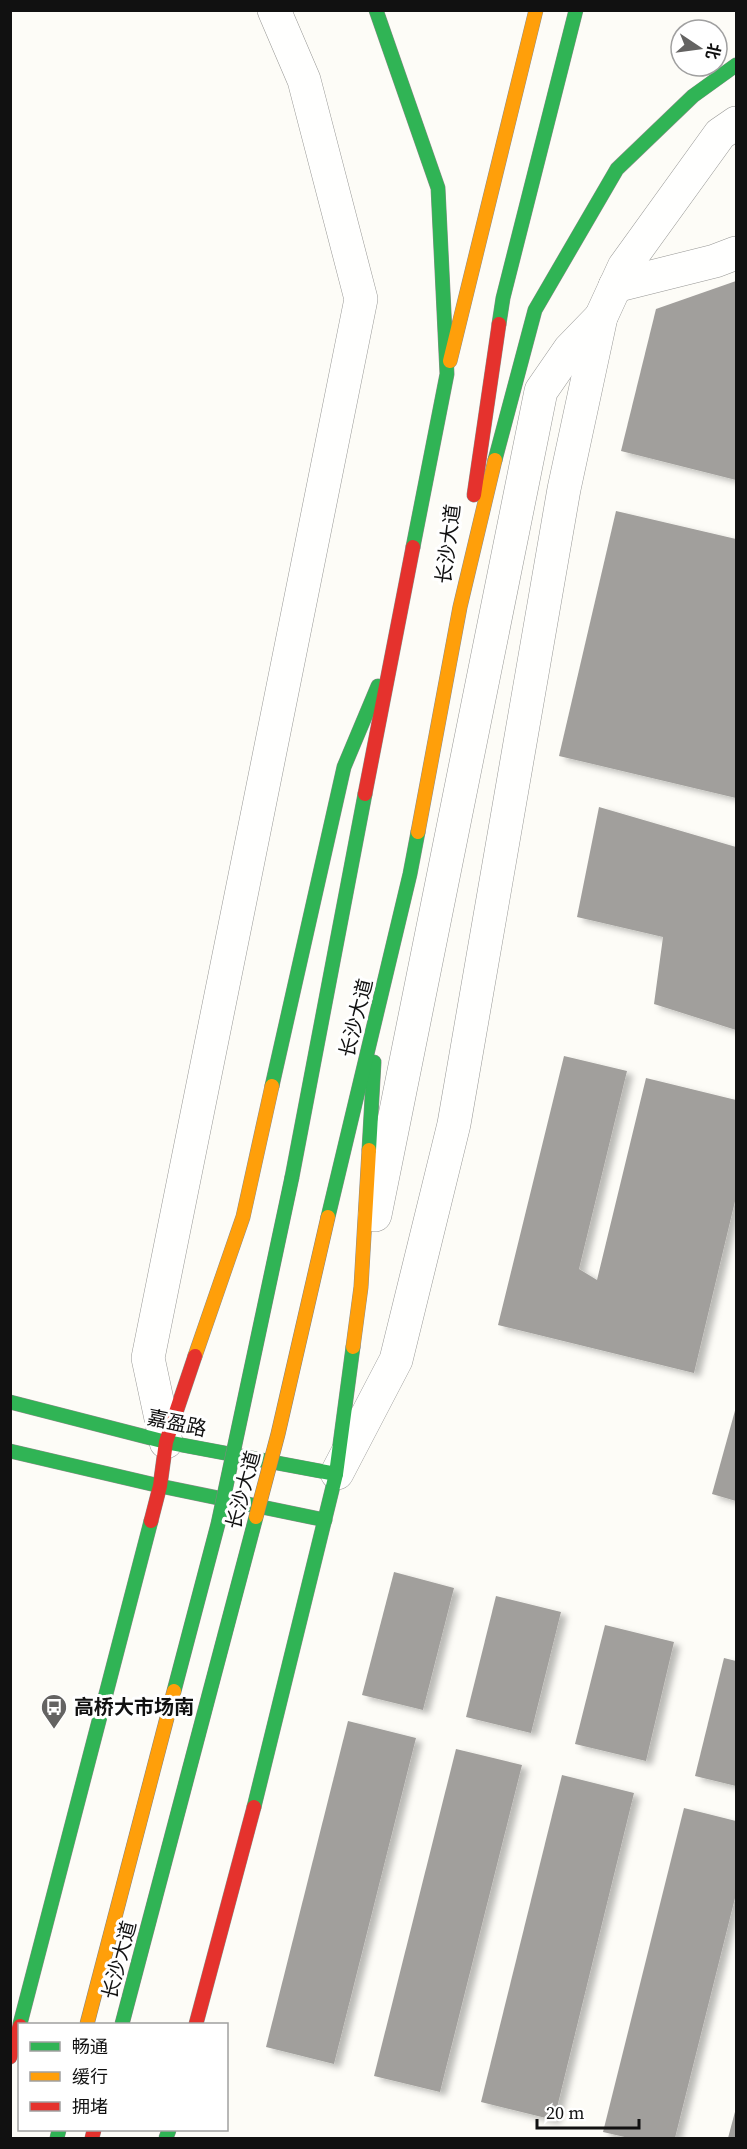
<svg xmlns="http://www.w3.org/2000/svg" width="747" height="2149" font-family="'Source Serif 4','Noto Sans SC',serif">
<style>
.building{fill:#a19f9c;filter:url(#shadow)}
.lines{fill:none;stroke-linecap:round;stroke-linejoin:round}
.street-casing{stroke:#979795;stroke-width:34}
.fast-casing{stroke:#8e8d8b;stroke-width:15}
.slow-casing{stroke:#8e8d8b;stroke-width:15}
.jam-casing{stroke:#8e8d8b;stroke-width:15}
.street{stroke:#fffffe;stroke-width:33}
.fast{stroke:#30b455;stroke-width:14}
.slow{stroke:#ff9f0a;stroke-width:14}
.jam{stroke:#e5322d;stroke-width:14}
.fast-bridge-casing{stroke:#858482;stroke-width:15;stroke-linecap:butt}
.slow-bridge-casing{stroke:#858482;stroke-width:15;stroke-linecap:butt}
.fast-bridge{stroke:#30b455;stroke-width:14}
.slow-bridge{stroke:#ff9f0a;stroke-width:14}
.labels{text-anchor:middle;stroke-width:6;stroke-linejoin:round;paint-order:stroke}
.street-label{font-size:20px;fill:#111;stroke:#fff}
.poi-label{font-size:20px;font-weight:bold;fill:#111;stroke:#fff;text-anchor:start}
</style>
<defs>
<filter id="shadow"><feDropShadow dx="6" dy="4" stdDeviation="3" flood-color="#0004"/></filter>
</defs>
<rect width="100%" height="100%" fill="#fdfcf7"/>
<g class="building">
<path d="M736,281V480L621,451L656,309Z"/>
<path d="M616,511L736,539V798L559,756Z"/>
<path d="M599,807L736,847V1030L654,1004L663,937L577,917Z"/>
<path d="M564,1056L627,1071L579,1269L597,1280L646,1078L736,1100V1197L694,1373L498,1325Z"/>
<path d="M736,1407V1501L712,1494Z"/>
<path d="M394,1572L454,1588L423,1710L362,1695Z"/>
<path d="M496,1596L561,1612L531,1733L466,1717Z"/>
<path d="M605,1625L674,1642L646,1761L575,1744Z"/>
<path d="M724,1658L736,1661V1786L695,1776Z"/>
<path d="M348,1721L416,1738L334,2064L266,2047Z"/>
<path d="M456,1749L522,1765L440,2092L374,2076Z"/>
<path d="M562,1775L634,1793L554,2120L481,2102Z"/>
<path d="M684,1808L736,1821V1894L675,2138H629L603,2132Z"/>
<path d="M736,2108V2138H728Z"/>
</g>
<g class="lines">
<g class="street-casing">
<g id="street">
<path d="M615,286L715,261L736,253"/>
<path d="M375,1215L541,391L570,349L601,317"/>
<path d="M166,1442L148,1358L361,299L304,80L274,10"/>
<path d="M337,1473L396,1360L454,1124L564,489L601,317L624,267L720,134L736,123"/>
</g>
</g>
<g class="fast-casing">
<g id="fast">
<path d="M376,10L438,188L447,374L413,547"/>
<path d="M499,324L503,298L576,10"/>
<path d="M495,460L535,310L617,169L693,96L736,65"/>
<path d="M272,1086L344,767L378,686"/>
<path d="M369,1150L374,1062"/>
<path d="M292,1177L365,794"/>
<path d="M328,1217L410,874L418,832"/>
<path d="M10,1402L166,1442L336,1474"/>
<path d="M10,1451L160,1486L325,1520"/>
<path d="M254,1807L336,1474L353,1347"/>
<path d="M20,2024L151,1521"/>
<path d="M57,2138L59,2130"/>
<path d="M166,2138L169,2130"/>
</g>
</g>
<g class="slow-casing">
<g id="slow">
<path d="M450,361L536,10"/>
<path d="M418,832L460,607L495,460"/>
<path d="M353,1347L361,1287L369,1150"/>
<path d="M195,1356L243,1217L272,1086"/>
</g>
</g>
<g class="jam-casing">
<g id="jam">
<path d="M474,495L499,324"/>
<path d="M365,794L413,547"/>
<path d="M151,1521L160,1486L166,1442L195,1356"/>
<path d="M196,2024L254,1807"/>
<path d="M10,2057L20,2026"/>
<path d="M92,2138L94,2130"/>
</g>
</g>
<use href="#street" class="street"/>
<use href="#fast" class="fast"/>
<use href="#slow" class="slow"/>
<use href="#jam" class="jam"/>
<g class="fast-bridge-casing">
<g id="fast-bridge">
<path d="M174,1691L218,1524L292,1177"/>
<path d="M122,2024L256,1517"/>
</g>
</g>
<g class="slow-bridge-casing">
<g id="slow-bridge">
<path d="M256,1517L278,1434L328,1217"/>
<path d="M87,2024L174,1691"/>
</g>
</g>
<use href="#fast-bridge" class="fast-bridge"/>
<use href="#slow-bridge" class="slow-bridge"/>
</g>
<defs>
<g id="bus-pin" transform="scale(1.35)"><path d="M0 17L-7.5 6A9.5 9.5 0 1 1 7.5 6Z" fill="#646362" stroke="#fff"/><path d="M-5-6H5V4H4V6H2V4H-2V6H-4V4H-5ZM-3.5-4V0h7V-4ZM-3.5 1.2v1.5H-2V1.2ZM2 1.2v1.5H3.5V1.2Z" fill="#fff"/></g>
</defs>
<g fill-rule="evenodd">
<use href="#bus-pin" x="54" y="1707"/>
</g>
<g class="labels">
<g class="street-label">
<text transform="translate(448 544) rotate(-83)" y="7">长沙大道</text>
<text transform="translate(356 1018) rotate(-76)" y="7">长沙大道</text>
<text transform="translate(177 1423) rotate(12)" y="7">嘉盈路</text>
<text transform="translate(243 1490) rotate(-75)" y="7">长沙大道</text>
<text transform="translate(119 1960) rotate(-75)" y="7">长沙大道</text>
</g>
<g class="poi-label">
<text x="74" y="1714">高桥大市场南</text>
</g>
</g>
<rect width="747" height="2149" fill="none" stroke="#111111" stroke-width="24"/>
<rect x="18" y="2023" width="210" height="108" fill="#ffffff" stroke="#a0a0a0" stroke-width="1.5"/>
<rect x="30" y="2042" width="30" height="9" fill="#30b455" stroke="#a0a0a0" stroke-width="1.5"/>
<text x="72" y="2053" font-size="18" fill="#111111">畅通</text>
<rect x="30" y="2072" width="30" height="9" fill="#ff9f0a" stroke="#a0a0a0" stroke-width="1.5"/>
<text x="72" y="2083" font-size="18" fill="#111111">缓行</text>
<rect x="30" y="2102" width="30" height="9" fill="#e5322d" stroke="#a0a0a0" stroke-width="1.5"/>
<text x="72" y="2113" font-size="18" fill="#111111">拥堵</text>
<g transform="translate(699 48) rotate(103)"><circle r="28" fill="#ffffff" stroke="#a0a0a0" stroke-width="1.5"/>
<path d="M0-4.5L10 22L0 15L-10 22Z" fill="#646362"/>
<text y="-9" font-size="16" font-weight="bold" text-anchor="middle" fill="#111111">北</text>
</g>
<path d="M537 2119v9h102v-9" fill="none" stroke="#111111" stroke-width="3"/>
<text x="546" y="2119" font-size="18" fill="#111111" stroke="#ffffff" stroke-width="4.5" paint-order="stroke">20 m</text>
</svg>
